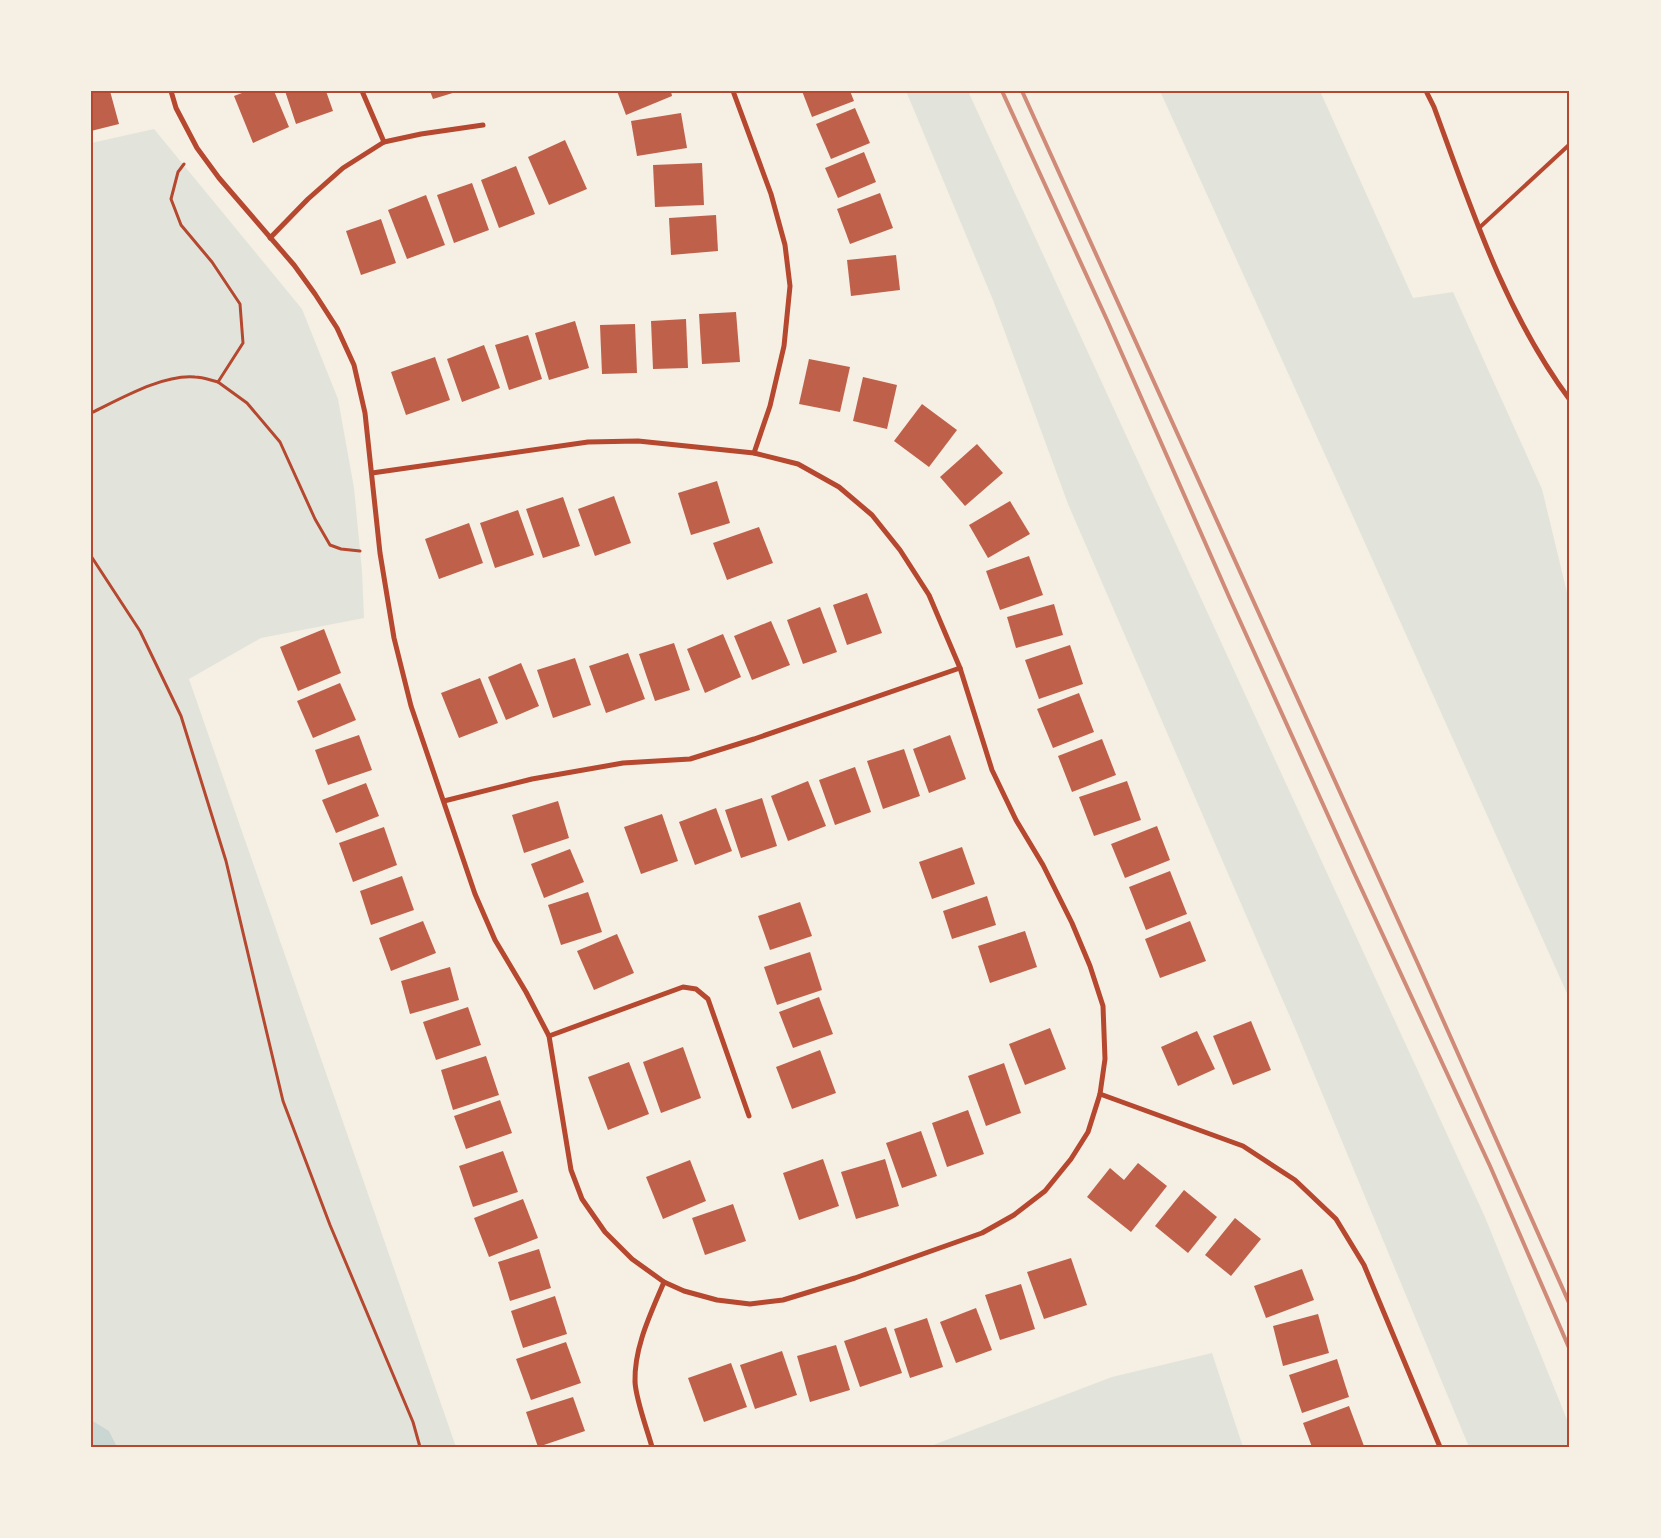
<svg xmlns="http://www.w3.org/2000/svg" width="1661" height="1538" font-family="Poppins,sans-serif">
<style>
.green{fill:#e2e4dc}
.water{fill:#c9d6d2}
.building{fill:#bf614a}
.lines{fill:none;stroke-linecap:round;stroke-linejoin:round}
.path{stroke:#b5482f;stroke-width:3}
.service{stroke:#b5482f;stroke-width:4}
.minor{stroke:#b5482f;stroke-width:5}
.rail{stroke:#cf8b77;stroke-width:4}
.neatline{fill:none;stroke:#b5482f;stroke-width:2}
</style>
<rect width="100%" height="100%" fill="#f6efe4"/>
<g class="green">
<path d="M906,91H968L1485,1217L1570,1427V1447H1469L1297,1033L1068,504L993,300Z"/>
<path d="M1160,91H1320L1413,298L1453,292L1542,489L1570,605V1000L1351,512Z"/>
<path d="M154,129L302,309L338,399L354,488L362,571L364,618L261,638L189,679L456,1447H91V143Z"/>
<path d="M1212,1353L1243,1447H928L1112,1377Z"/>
</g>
<path class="water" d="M91,1420L109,1431L117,1447H91Z"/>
<g class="building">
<path d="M100,91H110L119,124L91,131V93Z"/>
<path d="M247,91H274L289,127L253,143L234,96Z"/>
<path d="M285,91H326L333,111L296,124Z"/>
<path d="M430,91H456V92L433,99Z"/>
<path d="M617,91H671L672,96L626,115Z"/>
<path d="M802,91H850L854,101L812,117Z"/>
<path d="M855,108L870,143L831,159L816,124Z"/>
<path d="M681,113L687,148L637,156L631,121Z"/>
<path d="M565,140L587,189L549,205L528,157Z"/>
<path d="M864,152L876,182L838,198L825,168Z"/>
<path d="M702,163L704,205L655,207L653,165Z"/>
<path d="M516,166L535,214L499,228L481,180Z"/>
<path d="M472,183L489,230L454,243L437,195Z"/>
<path d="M880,193L893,228L850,244L837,209Z"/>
<path d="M426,195L445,245L407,259L388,210Z"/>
<path d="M716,215L718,251L671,255L669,218Z"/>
<path d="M381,219L396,263L361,275L346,231Z"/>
<path d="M896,255L900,290L851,296L847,260Z"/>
<path d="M736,312L740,362L702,364L699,314Z"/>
<path d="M686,319L688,368L653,369L651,321Z"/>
<path d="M575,321L589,368L549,380L535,333Z"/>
<path d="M635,324L637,373L602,374L600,325Z"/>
<path d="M528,335L542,379L509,390L495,345Z"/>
<path d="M484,345L500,388L462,402L447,359Z"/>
<path d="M435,357L450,400L406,415L391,372Z"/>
<path d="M809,359L850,367L840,412L799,404Z"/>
<path d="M863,377L897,385L887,429L853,421Z"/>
<path d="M922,404L957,430L929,467L894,441Z"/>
<path d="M977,444L1003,473L965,506L940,477Z"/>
<path d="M717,481L730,523L691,535L678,493Z"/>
<path d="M614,496L631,543L595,556L578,509Z"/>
<path d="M563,497L580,546L543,558L526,509Z"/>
<path d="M1010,501L1030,534L988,558L969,525Z"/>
<path d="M518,510L534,555L495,568L480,523Z"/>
<path d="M469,523L483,563L439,579L425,539Z"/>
<path d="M759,527L773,563L727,580L713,543Z"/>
<path d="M1029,556L1043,595L1000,610L986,571Z"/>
<path d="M867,593L882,633L847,645L833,605Z"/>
<path d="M1054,604L1063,635L1016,648L1007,617Z"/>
<path d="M820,607L837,652L803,664L787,620Z"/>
<path d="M771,621L790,665L752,680L734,636Z"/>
<path d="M324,629L341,673L298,691L280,647Z"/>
<path d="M723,634L741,677L705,693L687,649Z"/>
<path d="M674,643L690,690L655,701L639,654Z"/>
<path d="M1070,645L1083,684L1039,699L1025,660Z"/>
<path d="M628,653L645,699L606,713L589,666Z"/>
<path d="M575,658L591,705L553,718L537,670Z"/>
<path d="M521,663L539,706L506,720L488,677Z"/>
<path d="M480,678L498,723L459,738L441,693Z"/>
<path d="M340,683L356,720L313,738L297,701Z"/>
<path d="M1079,693L1094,732L1053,748L1037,709Z"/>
<path d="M359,735L372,770L328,785L315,750Z"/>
<path d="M950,735L966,779L929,793L913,749Z"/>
<path d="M1102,739L1116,775L1072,792L1058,756Z"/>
<path d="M904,749L920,796L883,809L867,761Z"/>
<path d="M855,767L871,812L835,825L819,780Z"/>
<path d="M808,781L826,826L788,841L771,796Z"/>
<path d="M1127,781L1141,820L1094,836L1079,797Z"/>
<path d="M366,783L379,816L336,833L322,800Z"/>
<path d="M762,798L777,846L741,858L725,810Z"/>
<path d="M558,801L569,838L524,853L512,815Z"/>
<path d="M716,808L732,851L695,865L679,822Z"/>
<path d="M662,814L678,861L641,874L624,827Z"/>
<path d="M1157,826L1170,860L1125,878L1111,844Z"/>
<path d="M384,827L397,865L353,882L339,843Z"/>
<path d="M962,847L975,884L932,899L919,862Z"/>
<path d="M570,849L584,882L544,898L531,864Z"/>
<path d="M1170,871L1187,914L1146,930L1129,887Z"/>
<path d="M402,876L414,910L371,925L360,891Z"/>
<path d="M588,892L602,932L561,945L548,905Z"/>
<path d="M987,896L996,925L952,939L943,911Z"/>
<path d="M800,902L812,936L770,950L758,916Z"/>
<path d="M423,921L436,953L391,971L379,938Z"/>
<path d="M1190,921L1206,961L1160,978L1145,939Z"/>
<path d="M1025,931L1037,967L990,983L978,946Z"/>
<path d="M617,934L634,973L594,990L577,951Z"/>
<path d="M810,952L822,990L777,1005L764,967Z"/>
<path d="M450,967L459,1000L410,1014L401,981Z"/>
<path d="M819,997L833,1034L793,1048L779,1012Z"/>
<path d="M468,1007L481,1045L436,1060L423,1022Z"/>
<path d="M1251,1021L1271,1070L1233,1085L1213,1036Z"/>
<path d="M1050,1028L1066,1069L1025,1085L1009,1044Z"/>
<path d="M1197,1031L1215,1069L1178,1086L1161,1047Z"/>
<path d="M683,1047L701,1098L661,1113L643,1062Z"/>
<path d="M820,1050L836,1093L792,1109L776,1067Z"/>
<path d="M486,1056L499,1095L453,1110L441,1070Z"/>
<path d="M629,1062L649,1114L608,1130L588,1077Z"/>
<path d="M1004,1063L1021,1113L986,1126L968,1076Z"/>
<path d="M500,1100L512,1133L466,1149L454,1116Z"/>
<path d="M968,1110L984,1154L947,1167L932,1123Z"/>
<path d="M921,1131L937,1176L902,1188L886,1143Z"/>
<path d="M503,1151L518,1192L473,1207L459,1166Z"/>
<path d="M823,1159L839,1206L799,1220L783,1173Z"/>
<path d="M885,1159L899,1206L856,1219L841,1172Z"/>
<path d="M690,1160L706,1201L663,1219L646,1177Z"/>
<path d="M1138,1163L1167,1186L1131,1232L1087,1197L1110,1168L1124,1180Z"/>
<path d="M1184,1190L1217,1217L1188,1253L1155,1226Z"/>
<path d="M523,1199L538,1238L489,1257L474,1218Z"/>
<path d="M733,1204L746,1241L705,1255L692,1218Z"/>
<path d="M1235,1218L1261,1239L1231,1276L1205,1255Z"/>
<path d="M539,1249L551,1288L510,1301L498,1262Z"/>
<path d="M1071,1258L1087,1305L1044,1319L1027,1272Z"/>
<path d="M1302,1269L1314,1300L1266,1318L1254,1286Z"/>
<path d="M1021,1284L1035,1329L1000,1340L985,1295Z"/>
<path d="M555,1296L567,1334L523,1348L511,1311Z"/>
<path d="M976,1308L992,1350L956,1363L940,1322Z"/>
<path d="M1318,1314L1329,1353L1283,1366L1273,1326Z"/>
<path d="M927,1318L943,1367L910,1378L894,1329Z"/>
<path d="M886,1327L902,1373L860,1387L844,1341Z"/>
<path d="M566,1342L581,1383L531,1400L516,1359Z"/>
<path d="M836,1345L850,1390L810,1402L797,1356Z"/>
<path d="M782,1351L797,1395L755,1409L740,1365Z"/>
<path d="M1337,1359L1349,1397L1302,1413L1289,1375Z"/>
<path d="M731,1363L747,1407L704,1422L688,1378Z"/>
<path d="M573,1397L585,1431L538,1447L526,1412Z"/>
<path d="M1349,1406L1364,1446L1312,1447L1303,1423Z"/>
</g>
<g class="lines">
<g class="path">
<path d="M218,382L247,403L280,442L315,519L330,545L341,549L360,551"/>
<path d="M91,413C120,399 163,374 195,377C202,377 210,380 218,382L243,343L240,304L212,262L181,225L171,199L178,172L184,164"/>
<path d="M91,556L140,631L181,716L226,861L283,1101L330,1225L413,1422L420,1447"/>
</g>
<path class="service" d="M1479,228L1570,144"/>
<g class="minor">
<path d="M171,91L176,108L197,148L219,178L294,265L315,294L337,328L354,365L365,413L380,553L394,638L411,706L475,894L495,940L526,992L549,1036L571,1170L582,1199L605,1232L632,1259L664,1282L684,1291L717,1300L750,1304L783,1300L855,1278L982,1233L1014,1215L1045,1191L1071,1159L1088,1132L1100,1094L1105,1059L1103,1006L1090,966L1072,923L1043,865L1016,820L992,770L960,668L929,595L900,550L872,515L839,487L798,464L754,453L638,441L588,442L372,473"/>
<path d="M362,91L384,142"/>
<path d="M733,91L771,194L785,245L790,286L784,346L770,406L754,453"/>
<path d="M1426,91L1434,107C1471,208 1505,313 1570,400"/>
<path d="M270,238L308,199L343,168L384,142L421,134L483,125"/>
<path d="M444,801L532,779L623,763L690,759L754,739L960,668"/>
<path d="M549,1036L683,987L696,989L708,999L749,1116"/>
<path d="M1100,1094L1243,1146L1295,1180L1336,1219L1364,1265L1440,1447"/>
<path d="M652,1447C647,1429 636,1400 635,1382C634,1347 651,1313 664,1282"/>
</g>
<g class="rail">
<path d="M1002,91L1107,320L1230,599L1355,875L1490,1166L1570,1350"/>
<path d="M1022,91L1418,964L1570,1305"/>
</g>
</g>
<rect width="1661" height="1538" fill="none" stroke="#f6efe4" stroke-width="185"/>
<rect x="92" y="92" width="1476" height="1354" class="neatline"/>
</svg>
